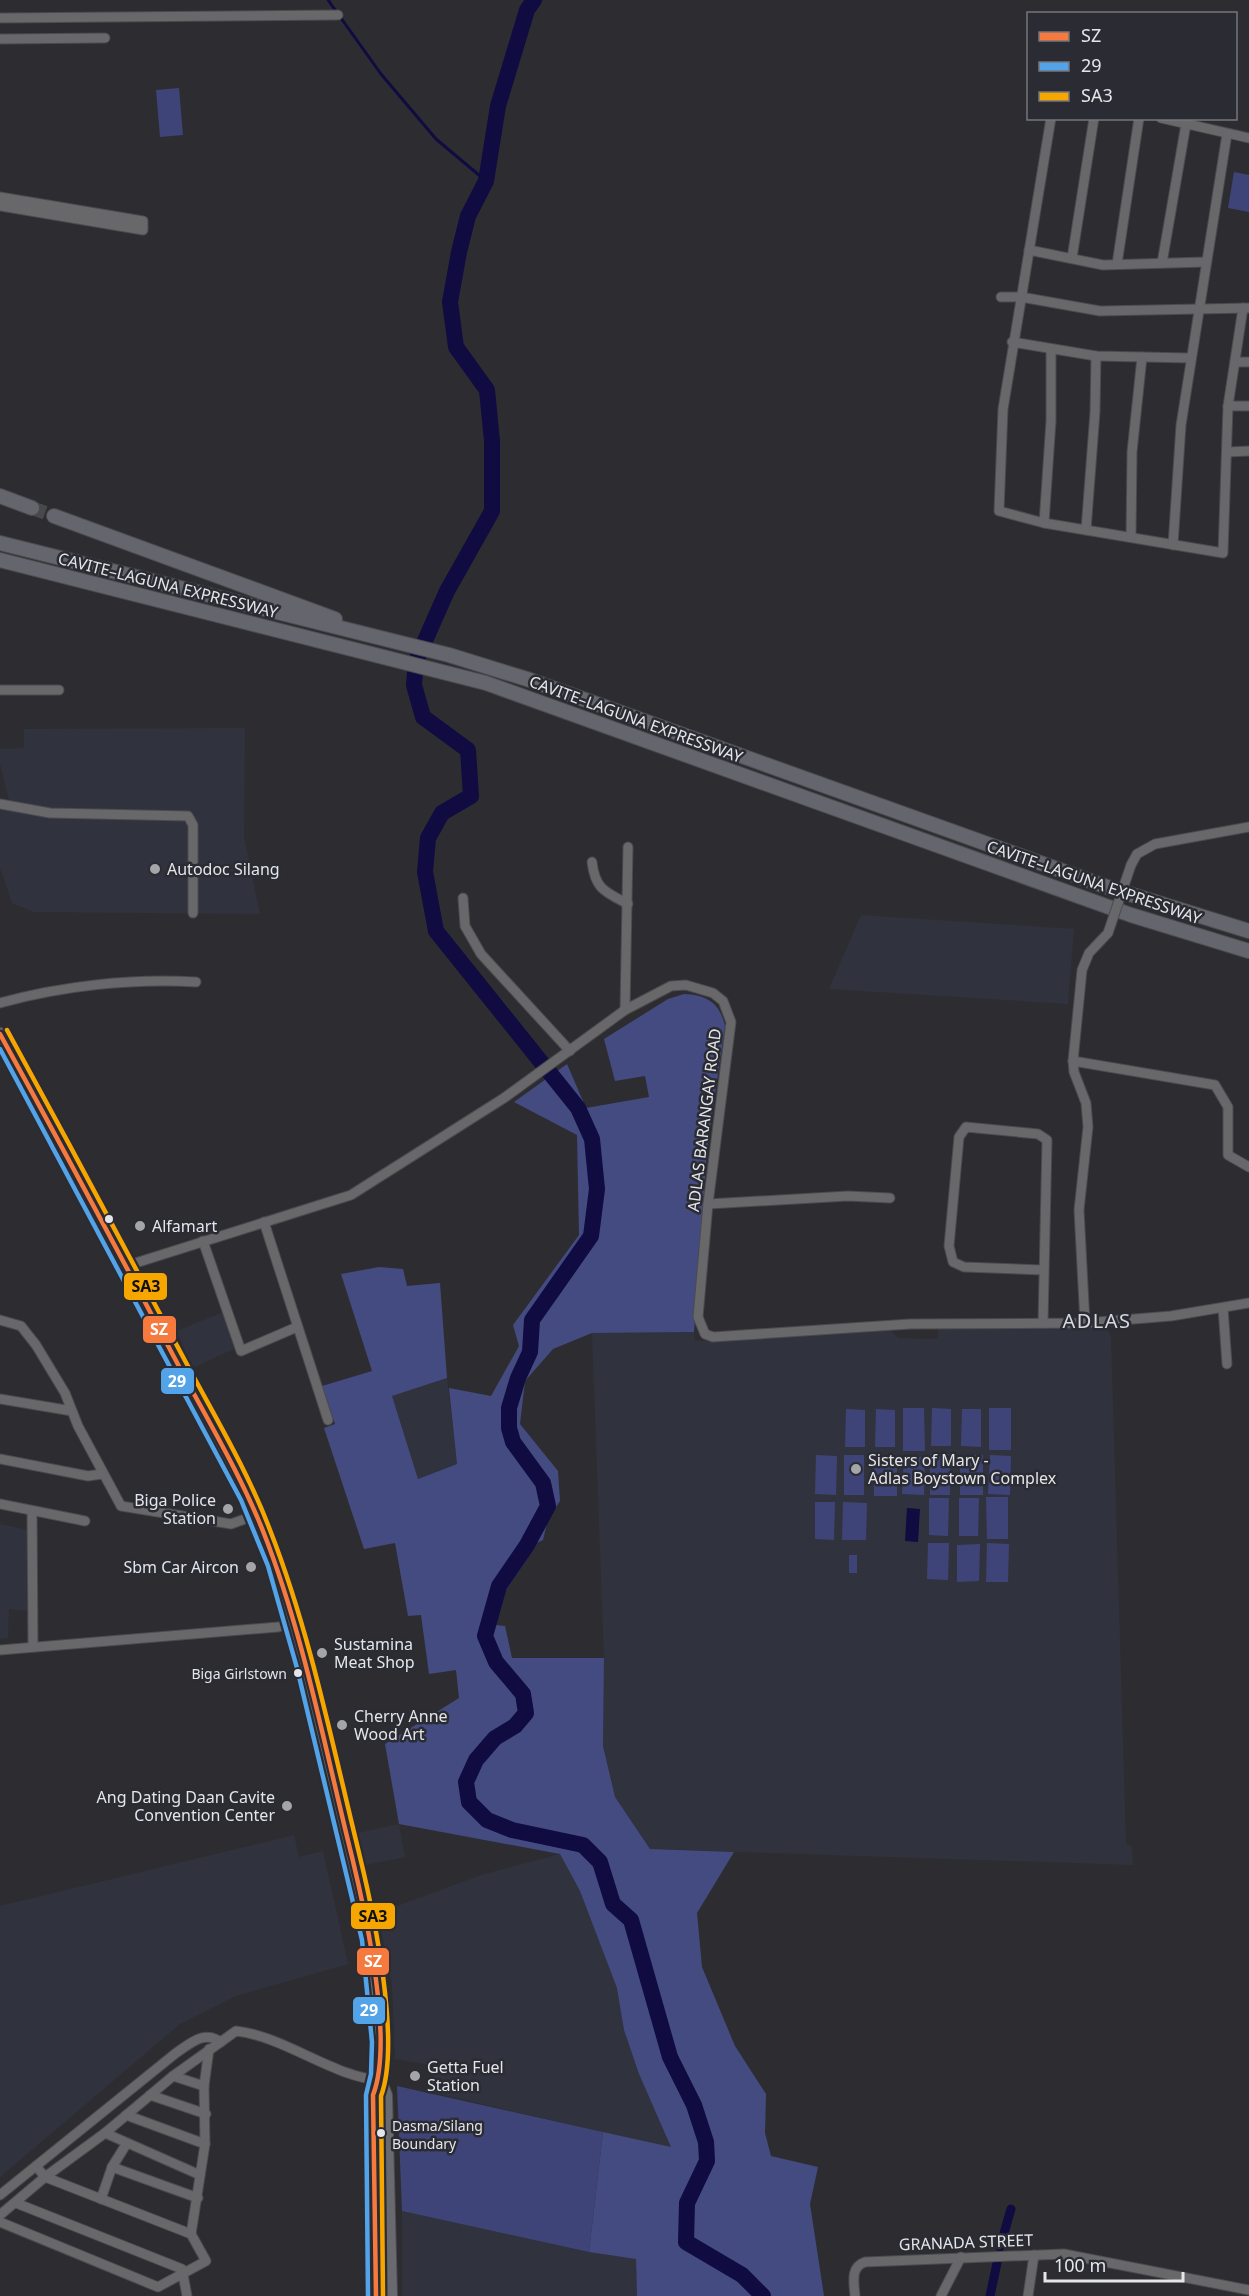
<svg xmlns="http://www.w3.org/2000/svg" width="1249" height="2296" font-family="'Noto Sans',sans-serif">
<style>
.built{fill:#30333e}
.green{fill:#3e4477}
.forest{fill:#444b81}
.water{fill:#100b40}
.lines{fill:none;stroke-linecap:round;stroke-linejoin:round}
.stream{stroke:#100b40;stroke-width:3}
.canal{stroke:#100b40;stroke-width:9}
.river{stroke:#100b40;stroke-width:16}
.highway-tunnel{stroke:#48494d;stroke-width:14;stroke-dasharray:14 7;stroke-linecap:butt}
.minor-casing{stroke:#4b4b4f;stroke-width:11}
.major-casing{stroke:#4b4b4f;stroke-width:14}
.highway-casing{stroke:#4b4b4f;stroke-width:16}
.minor{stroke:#68686b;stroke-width:9}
.major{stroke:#696970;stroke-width:12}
.highway{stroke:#65666d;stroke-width:14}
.minor-bridge-casing{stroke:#4b4b4f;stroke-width:11;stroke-linecap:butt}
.minor-bridge{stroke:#68686b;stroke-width:9}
.bus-1-casing{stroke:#2b2c33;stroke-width:9}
.bus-2-casing{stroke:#2b2c33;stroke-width:9}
.bus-3-casing{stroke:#2b2c33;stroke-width:9}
.bus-1{stroke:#f6793e;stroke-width:4.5}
.bus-2{stroke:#53a3e8;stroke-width:4.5}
.bus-3{stroke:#f7a600;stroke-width:4.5}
.poi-dot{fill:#a4a5a9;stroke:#2b2c33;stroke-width:2}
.bus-dot{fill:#e4e5e9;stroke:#2b2c33;stroke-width:2}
.labels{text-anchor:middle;stroke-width:5;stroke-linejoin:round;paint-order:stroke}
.bus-label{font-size:14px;fill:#e4e5e9;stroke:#2b2c33;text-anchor:end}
.street-label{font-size:16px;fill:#e4e5e9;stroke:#2b2c33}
.poi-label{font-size:16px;fill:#e4e5e9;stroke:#2b2c33;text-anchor:start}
.quarter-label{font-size:20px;letter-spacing:1.5px;fill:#d6d8e0;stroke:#2b2c33}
.line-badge{stroke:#2b2c33;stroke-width:2}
.badge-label{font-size:16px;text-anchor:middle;font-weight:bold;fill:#fff}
.pale-badge-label{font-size:16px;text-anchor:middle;font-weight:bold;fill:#111}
</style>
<rect width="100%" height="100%" fill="#2d2d31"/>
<g class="built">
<path d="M245,728L244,837L260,914L34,912L12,903L0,868V800H9L0,764V749L24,748V729Z"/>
<path d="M861,915L1074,929L1068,1004L829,989Z"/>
<path d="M223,1312L234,1349L192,1368L177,1331Z"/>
<path d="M1103,1328L1109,1331L1111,1337L1126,1844L1132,1847L1133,1865L650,1849L615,1797L603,1746L604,1658L592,1333L694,1332L695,1341H733L890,1330L898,1338L938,1339V1329Z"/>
<path d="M447,1378L457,1464L418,1479L392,1396Z"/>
<path d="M0,1524L28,1530L27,1611L9,1609L8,1638L0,1639Z"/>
<path d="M399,1824L405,1857L366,1865L358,1833Z"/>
<path d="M294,1835L299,1857L323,1851L348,1964L236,1996L180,2024L0,2177V1906Z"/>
<path d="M560,1854L580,1891L618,1988L624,2030L639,2074L672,2148L434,2093L432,2065L395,2059L392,1985L378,1913L481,1875Z"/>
<path d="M402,2211L589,2252L636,2259L637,2296H402Z"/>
</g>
<g class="green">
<path d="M179,88L183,135L160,137L156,90Z"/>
<path d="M1234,172L1249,175V212L1228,208Z"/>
<path d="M903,1408H924L925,1451H903Z"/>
<path d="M932,1408L951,1409V1446H931Z"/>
<rect x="989" y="1408" width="22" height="42"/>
<path d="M846,1409L865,1410V1447H845Z"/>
<path d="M876,1409L895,1410V1447H875Z"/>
<path d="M962,1409H981V1447L961,1446Z"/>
<rect x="930" y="1454" width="20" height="41"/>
<path d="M816,1455L837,1456L836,1495L815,1494Z"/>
<rect x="844" y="1455" width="20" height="40"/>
<rect x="960" y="1455" width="23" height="40"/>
<path d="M990,1455L1011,1456L1010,1495L988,1494Z"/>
<rect x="874" y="1456" width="23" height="40"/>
<path d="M904,1456L925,1457L924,1495L902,1494Z"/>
<path d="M986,1497H1008V1539H987Z"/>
<path d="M929,1498H949L948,1536L929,1535Z"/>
<path d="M959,1498H979L978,1536H959Z"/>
<path d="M815,1502H835L834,1540L815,1539Z"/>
<path d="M843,1502L867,1503L866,1540H842Z"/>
<path d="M928,1543H949L948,1580L927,1579Z"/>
<path d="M987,1543L1009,1544L1008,1582H986Z"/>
<path d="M980,1544L979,1581L957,1582V1545Z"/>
<rect x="849" y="1555" width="8" height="18"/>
<path d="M397,2086L603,2132L589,2252L402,2211Z"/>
</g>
<g class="forest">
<path d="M684,994C707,995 720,1003 725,1026L707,1149L694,1332L592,1333L553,1349L525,1381L520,1424L558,1471L560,1501L548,1519L543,1540L532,1545L527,1559L502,1596L496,1625L505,1626L512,1658H604L603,1746L615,1797L650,1849L734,1852L697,1913L702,1967L735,2046L766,2094L765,2133L771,2156L818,2167L810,2204L824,2296H637L636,2259L589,2252L603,2132L671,2147L639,2074L624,2030L617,1988L580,1891L560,1854L399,1824L385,1744L459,1698L456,1670L429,1674L421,1615L408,1616L395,1543L364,1549L324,1428L335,1424L322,1386L372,1371L341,1274L379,1267L403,1269L407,1286L440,1283L447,1378L392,1396L418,1479L457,1464L449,1388L491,1396L519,1346L513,1325L579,1235L577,1135L514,1102L567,1064L586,1108L649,1097L645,1076L615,1081L604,1039L668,999Z"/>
<path d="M999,2263L992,2296H987L994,2264Z"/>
</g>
<path class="water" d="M907,1508L920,1509L918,1542L905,1541Z"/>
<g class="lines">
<path class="stream" d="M328,0L381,74L436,139L486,181"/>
<g class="canal">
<path d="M1000,2247L1011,2209"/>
<path d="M990,2296L997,2263"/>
</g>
<path class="river" d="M534,0L527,10L498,106L486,181L468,216L459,252L450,302L456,347L487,390L492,441V511L447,591L416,661L414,685L423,717L468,750L471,796L442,813L428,838L425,872L436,931L578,1108L592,1139L597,1189L591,1236L532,1320L530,1352L518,1378L509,1408V1428L513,1442L543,1483L548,1506L527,1545L499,1586L485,1636L496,1662L523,1694L526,1713L515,1726L495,1738L476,1760L466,1782L469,1802L487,1820L512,1830L583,1845L600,1862L613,1904L631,1920L670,2057L694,2105L706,2142L707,2161L687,2203L686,2242L742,2275L763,2296"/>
<path class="highway-tunnel" d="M32,508L54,516"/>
<g class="minor-casing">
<g id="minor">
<path d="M0,18L338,15"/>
<path d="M0,39L105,38"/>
<path d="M1051,118L1003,409L999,511L1044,523L1223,553L1228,406L1243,308"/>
<path d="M1161,118L1249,138"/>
<path d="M0,197L143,221V230L0,206"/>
<path d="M1029,250L1103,265L1206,262"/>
<path d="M1072,258L1094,118"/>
<path d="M1162,263L1186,124"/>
<path d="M1117,264L1139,118"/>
<path d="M1001,297H1021L1100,311L1249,308"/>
<path d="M1012,342L1096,356L1190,358"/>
<path d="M1235,362H1249"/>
<path d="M1228,406H1249"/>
<path d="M1227,452L1249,451"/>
<path d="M1044,523L1051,421V351"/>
<path d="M1086,530L1095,412L1096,356"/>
<path d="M1131,537L1132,452L1142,357"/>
<path d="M1173,545L1181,425L1227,134"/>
<path d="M0,690H59"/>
<path d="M0,804L50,813L188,816L193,825V913"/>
<path d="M592,862C595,889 605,892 628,904"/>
<path d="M1131,865L1137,854L1155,844L1249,827"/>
<path d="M463,898L465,926L481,954L570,1051"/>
<path d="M0,1003C61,986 133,978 196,982"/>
<path d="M625,1010L628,847"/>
<path d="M1073,1061L1215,1085L1228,1107V1155L1249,1167"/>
<path d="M708,1204L848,1196L890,1198"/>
<path d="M264,1222L328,1420"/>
<path d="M203,1241L241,1351L297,1327"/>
<path d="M126,1266L351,1195L504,1098L625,1010L671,986L686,985L713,993L723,1001L731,1022L708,1204L698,1317L705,1334L713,1337L910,1324L1085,1323L1171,1316L1249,1303"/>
<path d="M1223,1308L1227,1364"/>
<path d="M0,1320L21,1326L36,1345L65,1393L78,1426L121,1506L231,1524L256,1515"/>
<path d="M1043,1323L1047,1140L1038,1134L966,1127L959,1137L949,1246L953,1262L964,1267L1043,1270"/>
<path d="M1085,1323L1079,1210L1088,1127L1086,1103L1074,1072L1073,1061L1082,970L1089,953L1108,933"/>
<path d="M0,1399L72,1411"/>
<path d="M0,1459L88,1476L102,1474"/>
<path d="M0,1504L85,1521"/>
<path d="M32,1511L33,1646"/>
<path d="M0,1650L278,1627L293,1623"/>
<path d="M173,2076L204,2086"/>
<path d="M150,2095L206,2114"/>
<path d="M126,2115L205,2144"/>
<path d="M105,2133L200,2175"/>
<path d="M112,2167L198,2198"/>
<path d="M0,2195L176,2053C191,2043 204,2030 221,2042"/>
<path d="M101,2199L112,2167L127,2143"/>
<path d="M16,2203L182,2269L187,2296"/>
<path d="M0,2215L45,2177L105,2133L173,2076L236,2031C284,2036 335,2078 380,2080"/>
<path d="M0,2222L158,2287L206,2261L191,2234L45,2177L36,2166"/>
<path d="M191,2234L205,2144L204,2086L209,2049"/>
<path d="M855,2296C854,2283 850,2267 865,2262L1064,2254L1249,2290"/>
<path d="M941,2296L961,2257"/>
<path d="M1028,2296L1034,2255"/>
</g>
</g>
<g class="major-casing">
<g id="major">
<path d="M0,1034L78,1175L248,1497L266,1537L289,1606L358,1885L377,1986L380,2080L386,2095L391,2296"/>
<path d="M376,2296L373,2095L380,2080"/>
</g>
</g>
<g class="highway-casing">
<g id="highway">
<path d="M0,496L32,508"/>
<path d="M54,516L335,619"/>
<path d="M0,543L449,655L530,680L1110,888L1249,931"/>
<path d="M0,560L486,683L1131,915L1249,951"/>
</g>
</g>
<use href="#minor" class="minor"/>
<use href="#major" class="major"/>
<use href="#highway" class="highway"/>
<g class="minor-bridge-casing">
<path id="minor-bridge" d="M1108,933L1131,865"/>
</g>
<use href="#minor-bridge" class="minor-bridge"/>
<g class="bus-1-casing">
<path id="bus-1" d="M0,1034C59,1141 117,1249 174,1357C204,1414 239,1471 263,1531C304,1635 325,1749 352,1857C366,1915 394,2041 373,2095L376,2296"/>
</g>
<g class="bus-2-casing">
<path id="bus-2" d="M0,1049L241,1500L268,1566L297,1668L362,1940L372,2042L371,2074L366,2095L368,2296"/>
</g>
<g class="bus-3-casing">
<path id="bus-3" d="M7,1030C66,1138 124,1246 182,1355C212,1412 247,1469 270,1530C311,1635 333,1748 360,1857C374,1915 401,2042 381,2096L383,2296"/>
</g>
<use href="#bus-1" class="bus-1"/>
<use href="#bus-2" class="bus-2"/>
<use href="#bus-3" class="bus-3"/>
</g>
<g class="poi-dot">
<circle cx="155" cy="869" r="6"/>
<circle cx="140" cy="1226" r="6"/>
<circle cx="856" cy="1469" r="6"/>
<circle cx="228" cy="1509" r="6"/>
<circle cx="251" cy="1567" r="6"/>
<circle cx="322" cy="1653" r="6"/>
<circle cx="342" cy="1725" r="6"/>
<circle cx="287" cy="1806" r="6"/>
<circle cx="415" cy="2076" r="6"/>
</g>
<g class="bus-dot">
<circle cx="109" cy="1219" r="5"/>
<circle cx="298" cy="1673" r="5"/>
<circle cx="381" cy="2133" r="5"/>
</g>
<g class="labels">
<g class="bus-label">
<text x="287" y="1679">Biga Girlstown</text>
<text x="392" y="2131" text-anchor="start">Dasma/Silang<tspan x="392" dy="18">Boundary</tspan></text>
</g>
<g class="street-label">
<text transform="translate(168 585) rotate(14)" y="6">CAVITE–LAGUNA EXPRESSWAY</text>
<text transform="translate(636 719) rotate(20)" y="6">CAVITE–LAGUNA EXPRESSWAY</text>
<text transform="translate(1094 882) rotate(19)" y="6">CAVITE–LAGUNA EXPRESSWAY</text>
<text transform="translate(704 1120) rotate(-83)" y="6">ADLAS BARANGAY ROAD</text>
<text transform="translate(966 2242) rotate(-2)" y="6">GRANADA STREET</text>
</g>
<g class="poi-label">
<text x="167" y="875">Autodoc Silang</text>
<text x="152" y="1232">Alfamart</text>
<text x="868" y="1466">Sisters of Mary -<tspan x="868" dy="18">Adlas Boystown Complex</tspan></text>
<text x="216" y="1506" text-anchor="end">Biga Police<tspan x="216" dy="18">Station</tspan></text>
<text x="239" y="1573" text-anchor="end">Sbm Car Aircon</text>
<text x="334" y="1650">Sustamina<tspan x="334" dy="18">Meat Shop</tspan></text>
<text x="354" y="1722">Cherry Anne<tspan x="354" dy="18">Wood Art</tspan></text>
<text x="275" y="1803" text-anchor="end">Ang Dating Daan Cavite<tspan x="275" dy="18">Convention Center</tspan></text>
<text x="427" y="2073">Getta Fuel<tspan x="427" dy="18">Station</tspan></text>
</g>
<g class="quarter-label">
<text x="1097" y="1328">ADLAS</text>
</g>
</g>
<g class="line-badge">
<rect x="123" y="1272" width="45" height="29" rx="6" fill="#f7a600"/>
<rect x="142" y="1315" width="35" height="29" rx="6" fill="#f6793e"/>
<rect x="160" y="1367" width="35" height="28" rx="6" fill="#53a3e8"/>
<rect x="350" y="1902" width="46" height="28" rx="6" fill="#f7a600"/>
<rect x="356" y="1947" width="34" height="29" rx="6" fill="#f6793e"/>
<rect x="352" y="1996" width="34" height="29" rx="6" fill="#53a3e8"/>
</g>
<g class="badge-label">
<text x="159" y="1335">SZ</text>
<text x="177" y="1387">29</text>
<text x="373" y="1967">SZ</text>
<text x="369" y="2016">29</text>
</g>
<g class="pale-badge-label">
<text x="146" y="1292">SA3</text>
<text x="373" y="1922">SA3</text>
</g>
<rect x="1027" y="12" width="210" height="108" fill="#2b2c33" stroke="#75767c" stroke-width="1.5"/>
<rect x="1039" y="32" width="30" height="9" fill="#f6793e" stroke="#75767c" stroke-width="1.5"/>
<text x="1081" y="42" font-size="18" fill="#e4e5e9">SZ</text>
<rect x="1039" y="62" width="30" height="9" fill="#53a3e8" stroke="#75767c" stroke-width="1.5"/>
<text x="1081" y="72" font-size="18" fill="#e4e5e9">29</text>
<rect x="1039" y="92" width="30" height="9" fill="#f7a600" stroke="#75767c" stroke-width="1.5"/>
<text x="1081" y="102" font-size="18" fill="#e4e5e9">SA3</text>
<path d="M1045 2272v9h138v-9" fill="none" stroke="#e4e5e9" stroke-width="3"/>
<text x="1054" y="2272" font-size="18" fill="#e4e5e9" stroke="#2b2c33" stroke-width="4.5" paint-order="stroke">100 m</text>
</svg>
